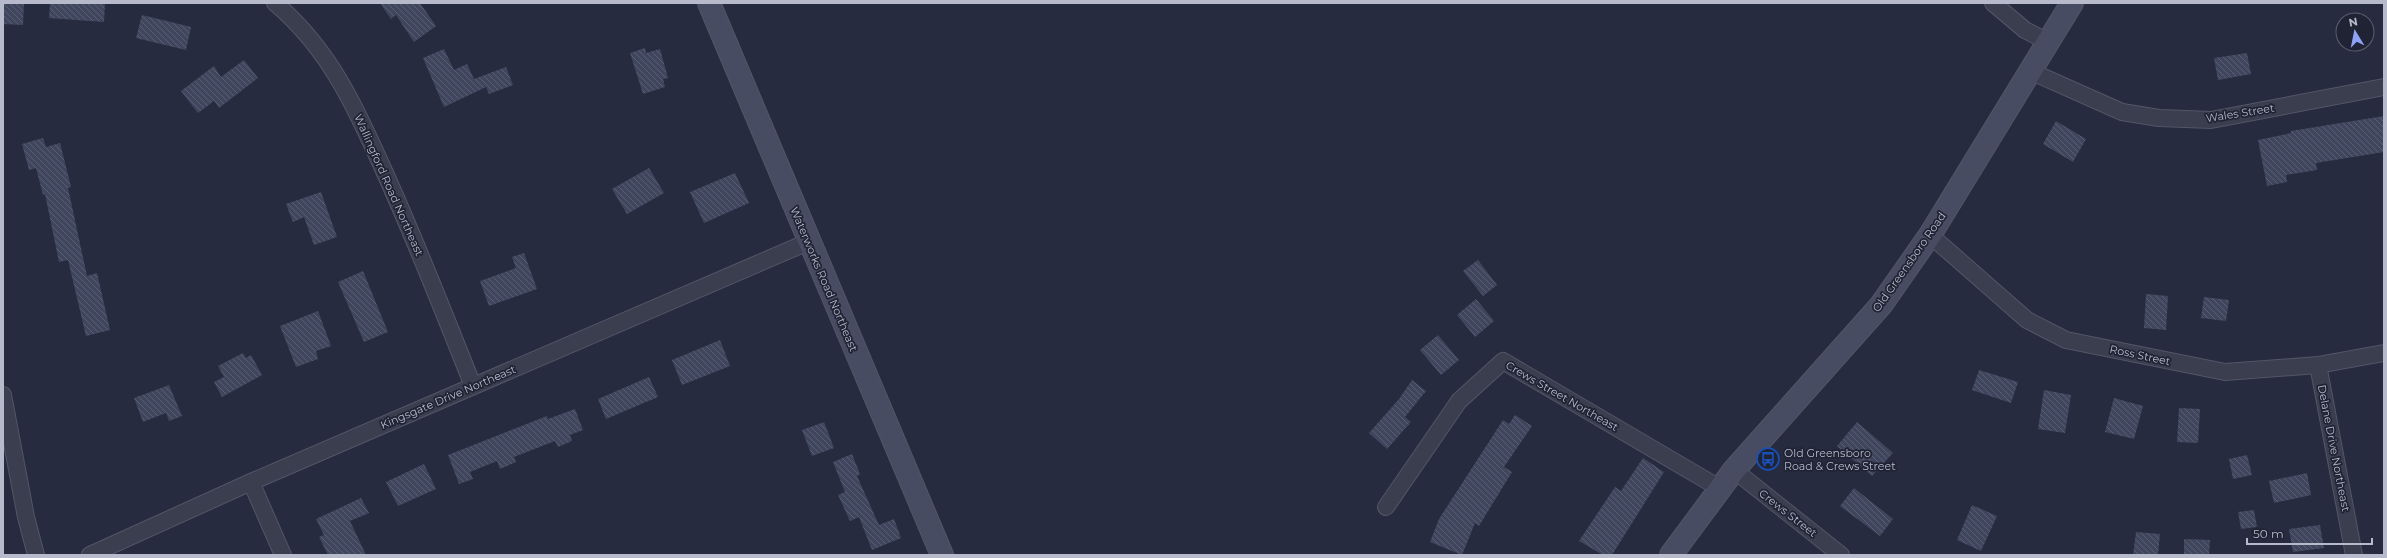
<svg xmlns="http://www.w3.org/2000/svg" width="2387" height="558" font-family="Montserrat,sans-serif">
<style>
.building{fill:url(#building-back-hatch)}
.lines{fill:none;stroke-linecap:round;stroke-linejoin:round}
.street-casing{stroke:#525667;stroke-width:18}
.secondary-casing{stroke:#525667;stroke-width:24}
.street{stroke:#3a3e4f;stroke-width:16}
.secondary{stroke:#484c62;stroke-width:22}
.labels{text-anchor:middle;stroke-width:3.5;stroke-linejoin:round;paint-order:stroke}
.street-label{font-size:11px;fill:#b6baca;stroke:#1f2334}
.poi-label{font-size:11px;fill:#b6baca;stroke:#1f2334;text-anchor:start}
</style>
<defs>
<pattern id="building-back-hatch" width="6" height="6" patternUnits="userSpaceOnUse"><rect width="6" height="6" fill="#40465d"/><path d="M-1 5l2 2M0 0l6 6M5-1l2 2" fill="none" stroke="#595f73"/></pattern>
</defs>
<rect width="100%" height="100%" fill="#262b3f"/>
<g class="building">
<path d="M3,3H24L23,25L3,24Z"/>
<path d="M50,3H105L104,22L49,18Z"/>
<path d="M380,3H420L436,26L414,42L396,15L391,19Z"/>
<path d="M142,15L191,27L186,50L136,38Z"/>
<path d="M645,48L646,53L660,49L668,78L663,79L665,87L643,94L630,53Z"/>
<path d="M444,49L454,70L467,64L474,79L506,67L513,85L489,94L486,87L444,107L423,58Z"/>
<path d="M2247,53L2251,74L2218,80L2214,58Z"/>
<path d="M244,60L258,78L219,108L214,101L198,113L181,91L214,66L221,77Z"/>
<path d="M2384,116V152L2316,163L2317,170L2286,175L2287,182L2267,186L2258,140L2291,133V131Z"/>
<path d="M2056,121L2086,139L2073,162L2043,144Z"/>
<path d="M43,138L46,147L60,143L71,187L68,188L87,276L97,273L110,330L86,336L68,260L59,262L45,194L43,195L36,168L29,170L22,144Z"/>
<path d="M649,168L664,193L627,214L612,189Z"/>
<path d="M735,173L749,203L704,223L690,192Z"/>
<path d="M321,192L337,237L314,245L304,217L293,222L286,204Z"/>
<path d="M524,253L537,289L489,306L480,281L516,268L512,257Z"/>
<path d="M1478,260L1497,285L1483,296L1463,271Z"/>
<path d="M363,271L388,332L364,342L338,282Z"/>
<path d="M2146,294L2168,296L2166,330L2144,328Z"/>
<path d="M2204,297L2229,300L2226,321L2201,318Z"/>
<path d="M1476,299L1494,321L1475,337L1457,315Z"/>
<path d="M318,311L331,346L316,351L318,359L296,367L280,326Z"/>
<path d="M1438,335L1459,360L1441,375L1420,350Z"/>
<path d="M720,340L730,366L682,385L672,360Z"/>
<path d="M243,353L246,358L251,355L262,375L222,397L214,382L224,377L218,366Z"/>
<path d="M1979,370L2018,382L2011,403L1972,390Z"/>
<path d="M649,377L658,397L606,419L598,399Z"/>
<path d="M1412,380L1426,391L1405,417L1411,422L1387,449L1369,433L1399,399Z"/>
<path d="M169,385L182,416L169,421L166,413L143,422L134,398Z"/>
<path d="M2044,390L2071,395L2065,433L2038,429Z"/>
<path d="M2114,398L2143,406L2134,439L2105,432Z"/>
<path d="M2179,408L2200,409L2198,443L2177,442Z"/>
<path d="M575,409L583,430L570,435L572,441L558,447L555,441L514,457L516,462L500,469L497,461L470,472L473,479L459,484L448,455L547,416L548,419Z"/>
<path d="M1515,415L1532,426L1504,467L1512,472L1479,526L1475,523L1462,555L1430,542L1439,519L1503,420L1509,424Z"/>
<path d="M824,422L834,448L812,456L802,430Z"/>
<path d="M1857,422L1893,453L1872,476L1837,446Z"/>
<path d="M852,454L860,474L857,476L879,525L894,519L901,538L872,550L859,517L850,521L838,495L845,492L833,462Z"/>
<path d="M2247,455L2252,475L2233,479L2229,459Z"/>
<path d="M1643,458L1664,472L1612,555H1603L1579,541L1615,487L1621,491Z"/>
<path d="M424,464L436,489L398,506L386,482Z"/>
<path d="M2307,473L2311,495L2274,503L2269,481Z"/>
<path d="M1854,488L1893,519L1880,536L1840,506Z"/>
<path d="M361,498L369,513L350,521L366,555H328L319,537L324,535L316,519Z"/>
<path d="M1972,505L1997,516L1981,551L1957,540Z"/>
<path d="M2254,510L2257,527L2241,529L2238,512Z"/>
<path d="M2320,525L2324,548L2293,552L2289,529Z"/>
<path d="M2136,532L2160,534L2158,555H2133Z"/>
<path d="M2184,539L2210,540L2209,555H2184Z"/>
</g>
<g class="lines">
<g class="street-casing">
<g id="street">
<path d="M275,3C333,52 359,115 389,182C419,249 446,318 473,386"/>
<path d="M1993,3L2025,30L2050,43"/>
<path d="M2032,72L2122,112L2159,118L2211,120L2384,87"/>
<path d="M1930,235L2027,320L2066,340L2225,372L2318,365L2384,353"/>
<path d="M2318,365L2354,555"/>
<path d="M3,395L26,517L36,555"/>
<path d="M1734,470L1841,555"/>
<path d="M251,482L283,555"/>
<path d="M1386,507L1459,401L1503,361L1721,489"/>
<path d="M90,555L251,482L808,242"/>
</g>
</g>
<g class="secondary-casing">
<g id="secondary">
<path d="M709,3L942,555"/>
<path d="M1671,555L1734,470L1881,305L1930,235L2072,3"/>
</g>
</g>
<use href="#street" class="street"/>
<use href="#secondary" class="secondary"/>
</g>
<defs>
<g id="bus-ring" transform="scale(1.15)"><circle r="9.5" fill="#1f2334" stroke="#1a4fb4" stroke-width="1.5"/><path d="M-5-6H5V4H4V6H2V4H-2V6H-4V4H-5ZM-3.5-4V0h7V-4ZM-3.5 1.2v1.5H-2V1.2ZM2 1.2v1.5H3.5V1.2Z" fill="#1a4fb4"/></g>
</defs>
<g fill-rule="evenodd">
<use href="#bus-ring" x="1768" y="459"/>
</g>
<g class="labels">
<g class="street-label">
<text transform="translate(2240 113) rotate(-9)" y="4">Wales Street</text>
<text transform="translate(389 185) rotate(66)" y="4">Wallingford Road Northeast</text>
<text transform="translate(1909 262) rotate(-55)" y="4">Old Greensboro Road</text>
<text transform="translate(824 279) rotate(67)" y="4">Waterworks Road Northeast</text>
<text transform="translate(2140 355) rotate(12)" y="4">Ross Street</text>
<text transform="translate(1562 396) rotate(30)" y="4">Crews Street Northeast</text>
<text transform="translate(448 397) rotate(-23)" y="4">Kingsgate Drive Northeast</text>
<text transform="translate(2334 448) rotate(79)" y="4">Delane Drive Northeast</text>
<text transform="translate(1788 513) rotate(38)" y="4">Crews Street</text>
</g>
<g class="poi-label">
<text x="1784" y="457">Old Greensboro<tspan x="1784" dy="13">Road &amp; Crews Street</tspan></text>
</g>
</g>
<rect width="2387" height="558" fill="none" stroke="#b6baca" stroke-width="8"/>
<g transform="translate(2355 32) rotate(350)"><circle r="19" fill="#1f2334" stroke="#5b5f70"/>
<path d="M0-3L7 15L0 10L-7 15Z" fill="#90a2f5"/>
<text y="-6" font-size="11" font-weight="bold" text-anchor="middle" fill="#b6baca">N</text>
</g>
<path d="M2247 538v6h125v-6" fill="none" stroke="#b6baca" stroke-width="2"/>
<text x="2253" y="538" font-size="12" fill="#b6baca" stroke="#1f2334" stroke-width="3" paint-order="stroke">50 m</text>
</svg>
